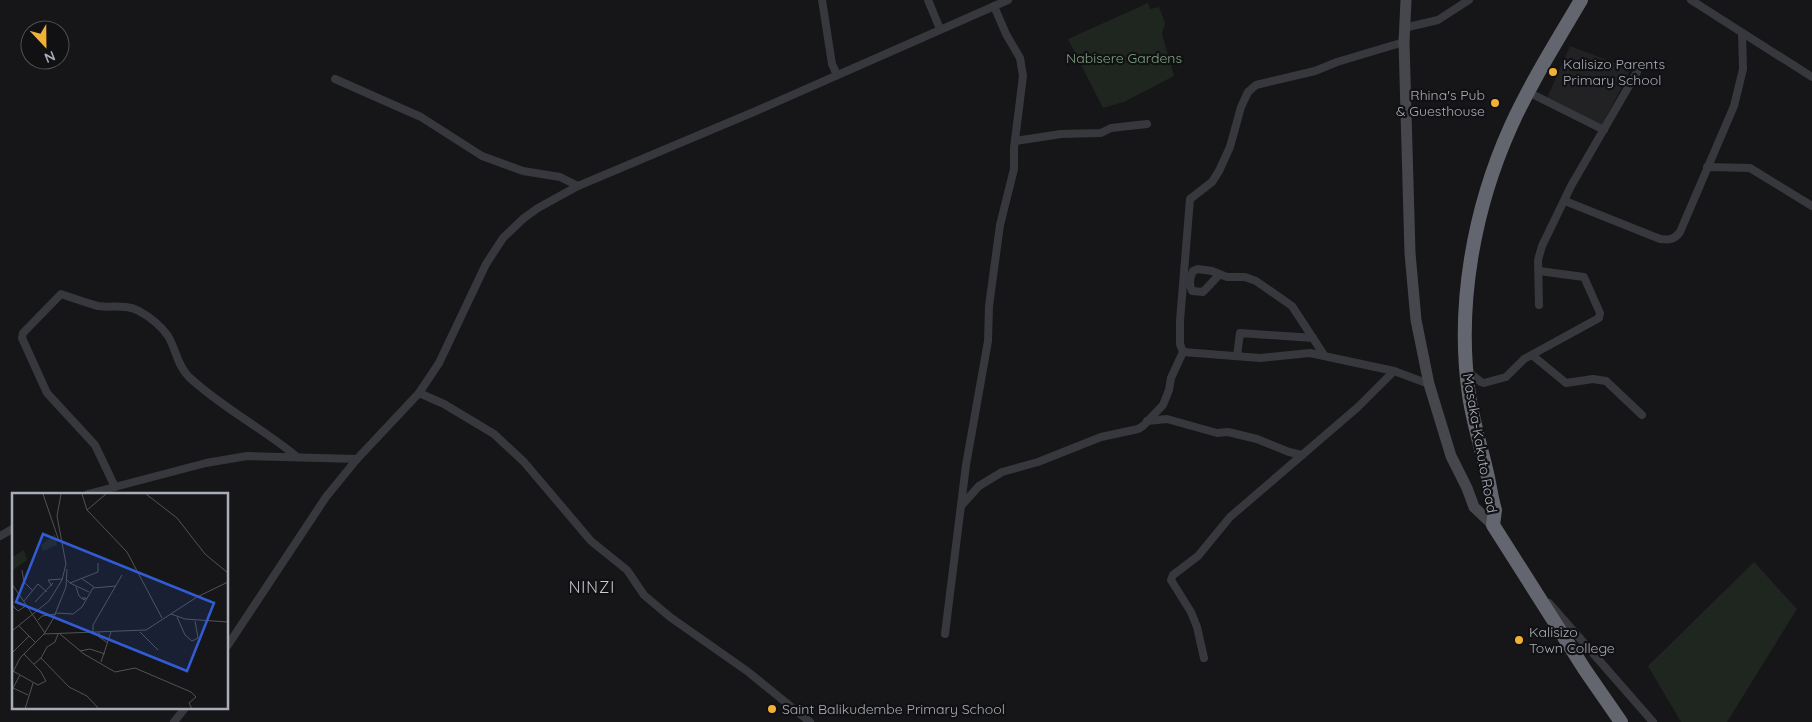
<svg xmlns="http://www.w3.org/2000/svg" width="1812" height="722" font-family="Quicksand,sans-serif">
<style>
.built{fill:#222225}
.green{fill:#1e261f}
.lines{fill:none;stroke-linecap:round;stroke-linejoin:round}
.street{stroke:#37383d;stroke-width:8}
.secondary{stroke:#45474d;stroke-width:11}
.highway{stroke:#63666e;stroke-width:14}
.poi-dot{fill:#f2b134;stroke:#111113;stroke-width:2}
.labels{text-anchor:middle;stroke-width:4.5;stroke-linejoin:round;paint-order:stroke}
.park-label{font-size:14px;fill:#7fa381;stroke:#111113}
.poi-label{font-size:14px;fill:#a8adb8;stroke:#111113;text-anchor:start}
.street-label{font-size:14px;fill:#a8adb8;stroke:#111113}
.quarter-label{font-size:16px;letter-spacing:1px;fill:#c9ccd4;stroke:#111113}
.inset-road{fill:none;stroke:#505258;stroke-width:1}
.view{fill:#325cd3;fill-opacity:0.15;stroke:#325cd3;stroke-width:2.5}
.inset-edge{fill:none;stroke:#a8adb8;stroke-width:2.5}
</style>
<rect width="100%" height="100%" fill="#161618"/>
<path class="built" d="M1570,46L1631,69L1602,125L1547,98Z"/>
<g class="green">
<path d="M1148,3L1150,9L1159,7L1165,23L1162,34L1174,76L1124,102L1103,108L1068,39Z"/>
<path d="M1754,562L1797,609L1727,722H1681L1648,666Z"/>
</g>
<g class="lines">
<g class="street">
<path d="M822,0L832,64L837,75"/>
<path d="M928,0L940,29"/>
<path d="M1691,0L1812,77"/>
<path d="M1404,28L1438,20L1469,0"/>
<path d="M335,79L421,117L482,156L523,171L560,177L578,186"/>
<path d="M1528,92L1604,130"/>
<path d="M1015,141L1061,134L1101,133L1111,128L1147,124"/>
<path d="M1707,167L1750,168L1812,206"/>
<path d="M1565,201L1660,239C1669,240 1674,240 1680,232L1734,106L1743,69L1742,33"/>
<path d="M1219,275L1203,292L1192,291C1189,285 1190,277 1193,271L1198,269L1212,271L1227,277H1245L1256,281L1292,306L1324,355"/>
<path d="M1539,305L1538,260L1542,246L1571,186L1637,72"/>
<path d="M1183,352L1260,358L1310,353L1394,371"/>
<path d="M1532,355L1566,383L1593,379L1606,381L1642,415"/>
<path d="M1237,356L1240,333L1313,338"/>
<path d="M1467,371L1481,382L1484,383L1506,377L1524,359L1599,318L1600,313L1584,277L1539,271"/>
<path d="M419,393L444,404L494,434L524,462L591,541L627,570L644,595L670,617L747,671L810,722"/>
<path d="M1147,421L1167,419L1217,433L1228,432L1257,439L1289,452L1302,455"/>
<path d="M115,487L95,445L47,393L22,338L23,333L61,294C73,298 86,303 98,306C112,308 126,304 139,311C150,317 161,326 168,336C176,349 177,365 189,377C221,407 262,428 296,456"/>
<path d="M88,494L206,463L247,456L357,459"/>
<path d="M961,506L979,486L1002,472L1038,462L1101,437L1138,429L1143,426L1163,405L1169,390L1171,378L1183,352L1180,344V321L1190,199L1212,182L1219,171L1230,147L1241,107L1248,92L1256,85L1315,71L1337,62L1404,42"/>
<path d="M0,536L14,528"/>
<path d="M1549,603L1653,722"/>
<path d="M945,634L966,465L988,341L989,306L1000,225L1014,169V148L1023,76L1020,58L1006,34L994,6"/>
<path d="M228,645L326,497L357,459L419,393L439,363L486,264L503,238L524,218L538,208L578,186L756,111L1008,0"/>
<path d="M1204,658L1197,627L1191,612L1171,580L1173,575L1198,556L1230,517L1358,407L1394,371L1429,384"/>
<path d="M174,722L185,708"/>
</g>
<path class="secondary" d="M1406,0L1404,42L1410,253L1416,320L1429,384L1451,456L1467,488L1474,507L1493,525"/>
<path class="highway" d="M1581,0C1557,41 1531,82 1511,126C1474,208 1456,305 1469,395C1473,422 1481,447 1487,473C1490,485 1491,497 1495,510L1493,525L1585,670L1621,722"/>
</g>
<g class="poi-dot">
<circle cx="1553" cy="72" r="5"/>
<circle cx="1495" cy="103" r="5"/>
<circle cx="1519" cy="640" r="5"/>
<circle cx="772" cy="709" r="5"/>
</g>
<g class="labels">
<g class="park-label">
<text x="1124" y="63">Nabisere Gardens</text>
</g>
<g class="poi-label">
<text x="1563" y="69">Kalisizo Parents<tspan x="1563" dy="16">Primary School</tspan></text>
<text x="1485" y="100" text-anchor="end">Rhina's Pub<tspan x="1485" dy="16">&amp; Guesthouse</tspan></text>
<text x="1529" y="637">Kalisizo<tspan x="1529" dy="16">Town College</tspan></text>
<text x="782" y="714">Saint Balikudembe Primary School</text>
</g>
<g class="street-label">
<text transform="translate(1480 443) rotate(80)" y="5">Masaka-Kakuto Road</text>
</g>
<g class="quarter-label">
<text x="592" y="593">NINZI</text>
</g>
</g>
<g transform="translate(12 493)">
<rect width="216" height="216" fill="#161618"/>
<path d="M43,41L45,52L31,58L29,52ZM12,57L15,67L1,77L0,64Z" fill="#1e261f"/>
<path class="inset-road" d="M31,1L47,48M70,1L75,17M94,1L75,17L115,59L150,125M134,1L165,25L193,61L216,80M10,77L12,89L20,97M69,85L82,94M55,87L58,90L86,79V70M58,90L77,99M0,91L33,140M40,93L36,87L50,86M64,94L67,103L72,107L74,105H70M12,108L26,91L35,99M23,109L41,90M0,112L6,118L15,112M44,120L61,121L70,114L81,95L104,93M159,121L173,126L216,129M165,124L173,142L180,148L186,145L183,128M26,127L30,123L44,121M7,133L24,150M0,138L37,108L50,87L54,71L45,23L49,1M81,139V132L110,82M87,139V144L96,150M128,139L146,157M32,141L134,137L185,104L216,89M48,141L72,161L103,179L123,175L179,199L184,204L177,210L180,216M68,158L78,156L93,161M0,160L17,143M29,165L35,154L43,149L46,141M89,169L99,139M22,171L29,165L57,194L75,203L87,216M1,178L26,192L34,188L29,179L12,161M0,181L8,165L32,141L41,126L54,94L55,76M1,195L16,202M0,197L8,182M13,216L21,190"/>
<path class="view" d="M31,41L202,110L175,178L4,109Z"/>
<rect width="216" height="216" class="inset-edge"/>
</g>
<g transform="translate(45 45) rotate(158)"><circle r="24" fill="#111113" stroke="#4d4f55"/>
<path d="M0-4L9 19L0 12L-9 19Z" fill="#f2b134"/>
<text y="-8" font-size="14" font-weight="bold" text-anchor="middle" fill="#a8adb8">N</text>
</g>
</svg>
